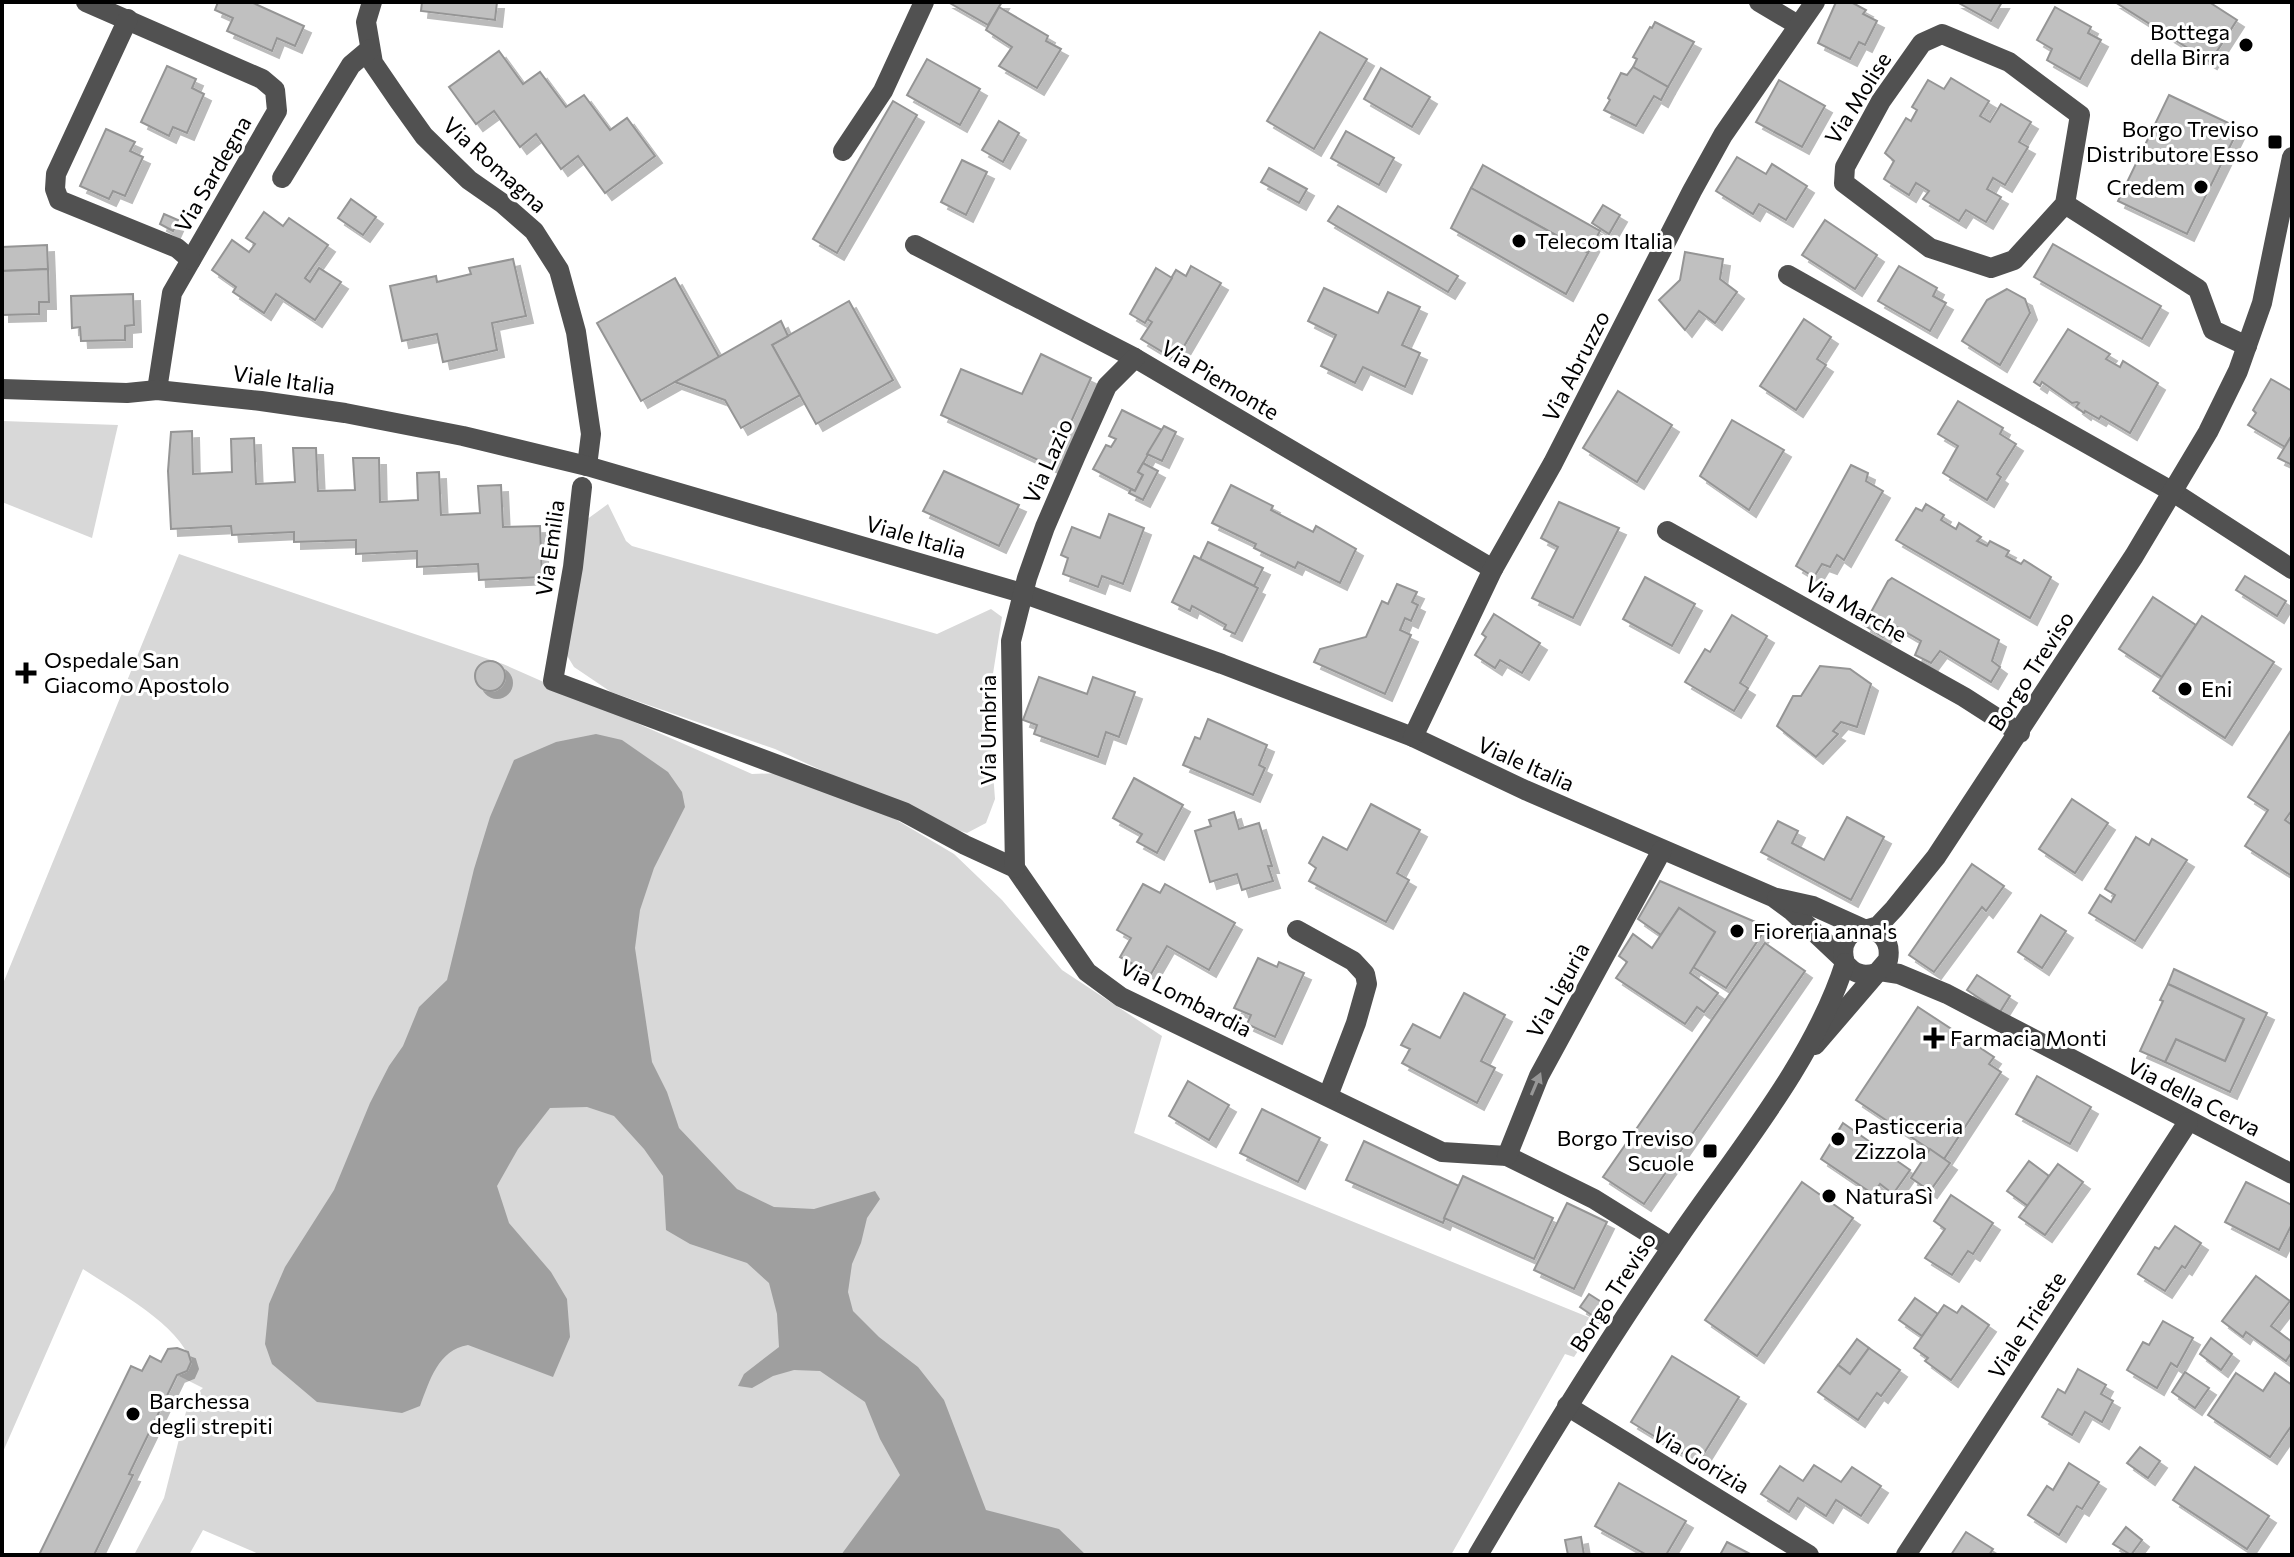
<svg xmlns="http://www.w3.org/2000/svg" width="2294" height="1557" font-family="Commissioner,sans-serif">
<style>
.green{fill:#d8d8d8}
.water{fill:#9f9f9f}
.building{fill:#c0c0c0;stroke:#959595;stroke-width:2;filter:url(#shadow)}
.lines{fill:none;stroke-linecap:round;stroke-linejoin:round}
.minor{stroke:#515151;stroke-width:20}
.oneway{fill:#979797}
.poi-dot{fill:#000;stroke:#fff;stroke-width:3}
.labels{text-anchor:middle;stroke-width:6;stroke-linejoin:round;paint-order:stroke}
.poi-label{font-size:22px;fill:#000;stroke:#fff;text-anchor:start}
.street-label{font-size:22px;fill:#000;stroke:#fff}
</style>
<defs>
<filter id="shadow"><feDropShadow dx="7" dy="7" stdDeviation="0" flood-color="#0004"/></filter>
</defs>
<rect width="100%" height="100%" fill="#fff"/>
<g class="green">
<path d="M2,421L118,425L92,538L2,502Z"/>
<path d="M608,504L626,541L632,546L937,634L991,609L1002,617L988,705L995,799L986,823L967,833L941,825L775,749L611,692L574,667L563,649L586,520Z"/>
<path d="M179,554L503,664L752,774L783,773L895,819L954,854L1002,900L1062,970L1162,1036L1134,1133L1598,1321L1574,1357L1565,1354L1451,1555H261L203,1530L189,1555H134L164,1498L189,1400L203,1388L177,1375L187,1371L191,1362C179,1324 116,1291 83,1269L2,1454V986Z"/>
</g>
<path class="water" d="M596,734L622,740L668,772L682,792L685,807L654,868L640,910L635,948L652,1062L667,1092L679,1128L737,1189L774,1207L814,1209L875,1191L880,1199L867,1218L861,1243L852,1264L848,1292L853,1311L879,1337L918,1367L944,1400L986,1510L1059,1529L1086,1555H841L900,1475L880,1439L865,1402L820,1371L794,1370L773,1376L752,1388L738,1386L744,1374L779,1347L777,1314L769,1283L747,1263L690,1244L666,1230L663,1176L644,1149L614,1116L587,1107L550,1108L518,1149L497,1186L509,1223L551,1272L567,1299L570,1337L553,1377L468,1345C438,1350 430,1380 420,1406L402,1413L317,1402L272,1364L265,1344L269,1304L285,1267L334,1190L370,1103L389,1066L403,1046L419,1007L447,980L474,869L490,817L514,760L556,742Z"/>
<g class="building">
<path d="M218,2H251L304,26L295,46L277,38L272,51L227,31L233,18L215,10Z"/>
<path d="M422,2H497L495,20L421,11Z"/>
<path d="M948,2H1002L988,25Z"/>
<path d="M1836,2H1851L1866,10L1863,14L1877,21L1865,45L1859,42L1850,59L1818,43Z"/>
<path d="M1957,2H2002L1991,21Z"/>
<path d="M2115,2H2209L2237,20L2210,62Z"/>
<path d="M999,7L1048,36L1046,41L1061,49L1037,88L999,66L1012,47L986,30Z"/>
<path d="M2055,7L2091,27L2088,33L2101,40L2080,79L2047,60L2052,49L2037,40Z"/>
<path d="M1655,22L1694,42L1668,87L1633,67L1637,59L1633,57L1650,27L1652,28Z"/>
<path d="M1320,32L1367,59L1314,149L1267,121Z"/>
<path d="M499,51L523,84L540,72L566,107L584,95L610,130L627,118L655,156L605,193L578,156L561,169L536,134L520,147L494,111L476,124L449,87Z"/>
<path d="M927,59L980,89L960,125L907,95Z"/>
<path d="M167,66L196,79L192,88L204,94L187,133L173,127L169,136L141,122Z"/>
<path d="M1633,67L1668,87L1661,100L1654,96L1636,126L1604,110L1610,100L1608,98L1621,73L1627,75Z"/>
<path d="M1381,68L1430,97L1412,127L1364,99Z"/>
<path d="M1951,78L1989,101L1980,116L1990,122L2001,104L2031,122L2019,142L2028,147L2005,185L1993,178L1987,189L2001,197L1986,222L1966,210L1959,221L1923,199L1929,191L1916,183L1909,195L1884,179L1894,161L1885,153L1906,118L1911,121L1917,110L1912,107L1928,80L1944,89Z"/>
<path d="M1779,80L1825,106L1802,147L1756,122Z"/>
<path d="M2169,95L2239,128L2187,234L2118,201Z"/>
<path d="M893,101L917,115L837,253L813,239Z"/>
<path d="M999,121L1019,133L1003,162L982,150Z"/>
<path d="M106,129L135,142L130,151L143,157L125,196L113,191L109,199L80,186Z"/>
<path d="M1346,131L1394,158L1379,185L1331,158Z"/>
<path d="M1737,157L1766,174L1772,164L1807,186L1786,220L1759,204L1753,214L1716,191Z"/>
<path d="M962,160L987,172L966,215L941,202Z"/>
<path d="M1483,165L1600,231L1588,253L1471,188Z"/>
<path d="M1269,168L1307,189L1299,203L1261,182Z"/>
<path d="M1471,188L1588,253L1566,294L1451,228Z"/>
<path d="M351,199L376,217L363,235L338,218Z"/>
<path d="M1603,205L1620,215L1609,234L1592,223Z"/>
<path d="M1338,206L1458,276L1448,292L1328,221Z"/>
<path d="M264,212L283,226L289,218L328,245L305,278L310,282L319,268L341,282L315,320L276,294L264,313L233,292L236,287L212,270L232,240L249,252L255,244L246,238Z"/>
<path d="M164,214L178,220L173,231L160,224Z"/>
<path d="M1825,220L1877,255L1855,289L1802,255Z"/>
<path d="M2053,244L2161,306L2142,339L2034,277Z"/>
<path d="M47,245L48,269L2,271V247Z"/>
<path d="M1685,252L1723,259L1720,279L1737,292L1715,323L1699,311L1685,330L1659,300L1680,280Z"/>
<path d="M513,259L526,316L492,323L497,350L443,362L437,334L402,341L390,286L436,276L437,282L471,274L469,268Z"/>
<path d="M1191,266L1221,283L1176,360L1141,339L1152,322L1147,319L1176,270L1186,276Z"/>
<path d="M1899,266L1937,288L1933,296L1946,303L1930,331L1878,301Z"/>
<path d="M1156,268L1172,278L1145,323L1130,314Z"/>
<path d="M48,269L49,302H39V314L2,315V271Z"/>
<path d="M675,278L719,357L641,401L597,323Z"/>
<path d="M1324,288L1378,313L1388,292L1420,307L1402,345L1420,353L1405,387L1363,367L1355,383L1321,366L1336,335L1308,321Z"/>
<path d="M2007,289L2025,299L2030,313L2000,365L1962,341L1987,300Z"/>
<path d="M133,294L134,325L125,326V340L81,341L80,327L72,328L71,296Z"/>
<path d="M849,301L893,380L816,424L772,345Z"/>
<path d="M1804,319L1831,337L1817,359L1826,365L1796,410L1760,386Z"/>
<path d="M781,321L788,336L772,345L800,395L741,428L725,400L675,382Z"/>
<path d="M2068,329L2110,354L2106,359L2120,367L2123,361L2158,383L2130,433L2101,416L2099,419L2085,411L2084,413L2076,407L2079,403L2077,402L2072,403L2042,382L2040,386L2034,382Z"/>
<path d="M1041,354L1091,378L1051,466L941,415L961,369L1022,394Z"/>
<path d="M2271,379L2292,391V435L2285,447L2248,425L2256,413L2253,410Z"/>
<path d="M1618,391L1672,425L1637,482L1583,448Z"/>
<path d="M1958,401L2003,428L2000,434L2016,444L1997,474L2001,477L1987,500L1943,473L1958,446L1938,434Z"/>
<path d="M1122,410L1162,430L1138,472L1143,475L1135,491L1093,469L1106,445L1111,447L1116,439L1109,436Z"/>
<path d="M1732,420L1784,450L1749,510L1700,476Z"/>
<path d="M1164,426L1176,432L1162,461L1147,454Z"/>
<path d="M192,431L193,474L232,472L231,439L254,438L256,484L295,482L293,448H316L318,491L355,490L353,458H379L380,502L418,500L417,473L439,472L441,515L480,513L478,486L501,485L503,527L540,526L542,577L479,580L478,564L417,567V551L356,554V540L294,542V532L232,535L231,526L171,529L168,471L171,432Z"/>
<path d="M2292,435V465L2278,458Z"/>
<path d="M1143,463L1158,471L1143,500L1129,493L1131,489L1135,491L1143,475L1138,472Z"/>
<path d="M1851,465L1868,473L1866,481L1883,491L1844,560L1837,555L1830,567L1822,564L1814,577L1796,566Z"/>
<path d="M944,471L1019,505L999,546L923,511Z"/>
<path d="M1231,485L1273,506L1271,510L1313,532L1316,526L1356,549L1340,583L1298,562L1295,568L1254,548L1256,544L1212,523Z"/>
<path d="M1559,502L1619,528L1573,618L1532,598L1558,547L1541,538Z"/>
<path d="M1926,504L1944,515L1941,520L1956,529L1959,523L1981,537L1977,541L1987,546L1990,541L2009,551L2006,556L2021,564L2024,560L2051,577L2030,618L1896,540L1916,508L1922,511Z"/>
<path d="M1109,514L1144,528L1123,584L1102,576L1098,587L1063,574L1068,558L1061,555L1072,527L1100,538Z"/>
<path d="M1208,542L1263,568L1254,586L1200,559Z"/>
<path d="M1194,556L1258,588L1235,634L1224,629L1226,625L1192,606L1190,611L1172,602Z"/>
<path d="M2245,576L2286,601L2277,616L2236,590Z"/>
<path d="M1645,577L1695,604L1672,646L1623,619Z"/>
<path d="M1892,578L1999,640L1992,661L2000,667L1991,682L1940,651L1931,663L1915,655L1921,641L1892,624L1883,637L1864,625L1888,581Z"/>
<path d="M1397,584L1417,592L1412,602L1418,605L1411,621L1405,618L1400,630L1411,635L1385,694L1314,662L1320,649L1366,637L1382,601L1388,604Z"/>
<path d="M2153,597L2196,625L2162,677L2119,649Z"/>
<path d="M1494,614L1540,643L1522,673L1500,660L1495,668L1475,655L1486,637L1482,634Z"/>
<path d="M1732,615L1767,636L1740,683L1748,688L1734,711L1685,682L1705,649L1710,652Z"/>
<path d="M2202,616L2274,662L2225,738L2153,691Z"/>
<circle cx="490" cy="676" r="15"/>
<path d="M1820,666L1850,669L1871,684L1857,727L1841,722L1833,731L1838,734L1816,757L1777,726L1793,696H1801Z"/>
<path d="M1039,677L1087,694L1093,677L1135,692L1119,737L1106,732L1098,757L1034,734L1037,725L1023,720Z"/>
<path d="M1208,719L1267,745L1259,765L1265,768L1253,795L1183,765L1195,737L1200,739Z"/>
<path d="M2292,729V810L2285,820L2292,825V876L2245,846L2268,810L2248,797Z"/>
<path d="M1134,778L1183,805L1157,853L1137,842L1142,834L1113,818Z"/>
<path d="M2072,799L2108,823L2075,873L2039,849Z"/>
<path d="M1371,804L1420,830L1397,873L1409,880L1386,922L1309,881L1316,868L1309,863L1323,837L1347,850Z"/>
<path d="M1234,812L1239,829L1259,823L1272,866H1268L1273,881L1242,890L1237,874L1210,882L1195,831L1211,826L1209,820Z"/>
<path d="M1847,817L1884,837L1851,900L1761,852L1778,821L1798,831L1792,843L1824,860Z"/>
<path d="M2136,837L2149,845L2152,839L2187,860L2135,941L2089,913L2100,895L2111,902L2115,895L2105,889Z"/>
<path d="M1972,864L2004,886L1986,911L1982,907L1934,972L1909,955Z"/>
<path d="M1660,881L1767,927L1726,988L1693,967L1715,932L1679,908L1661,935L1638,919Z"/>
<path d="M1143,884L1160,893L1165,884L1235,923L1209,970L1167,946L1151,974L1120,957L1131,938L1117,930Z"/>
<path d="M1679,908L1715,932L1690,973L1718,993L1704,1012L1697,1007L1685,1024L1616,978L1627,962L1619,956L1633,934L1652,948Z"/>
<path d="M2041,915L2066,931L2042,968L2018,952Z"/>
<path d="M1765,943L1805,971L1644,1204L1603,1177Z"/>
<path d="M1258,958L1277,967L1279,962L1304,973L1275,1037L1247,1024L1251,1015L1234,1008Z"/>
<path d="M2174,969L2267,1013L2230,1092L2165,1062L2176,1039L2225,1061L2244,1019L2168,984Z"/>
<path d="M1977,975L2010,996L2000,1012L1967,990Z"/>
<path d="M2168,984L2244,1019L2225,1061L2176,1039L2165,1062L2140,1051L2163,1001L2160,1000Z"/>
<path d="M1464,993L1505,1015L1481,1061L1495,1068L1477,1103L1402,1063L1410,1049L1401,1045L1413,1024L1440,1038Z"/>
<path d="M1918,1007L1994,1057L1989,1064L2001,1072L1944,1159L1856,1100Z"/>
<path d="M2037,1076L2091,1107L2070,1144L2016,1114Z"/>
<path d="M1188,1081L1229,1105L1209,1140L1169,1116Z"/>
<path d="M1262,1109L1320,1138L1298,1182L1240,1153Z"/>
<path d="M1843,1123L1910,1170L1893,1194L1880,1184L1873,1194L1821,1159Z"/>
<path d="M1364,1141L1459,1186L1443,1223L1346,1180Z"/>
<path d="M1930,1149L1950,1163L1930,1191L1911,1178Z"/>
<path d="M2029,1161L2049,1176L2028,1206L2007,1191Z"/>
<path d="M2058,1164L2083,1182L2045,1235L2019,1217Z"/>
<path d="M1463,1176L1553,1218L1534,1259L1444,1218Z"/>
<path d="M1802,1182L1853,1218L1757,1356L1705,1320Z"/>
<path d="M2246,1182L2292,1205V1224L2279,1250L2225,1222Z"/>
<path d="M1951,1195L1993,1223L1973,1254L1968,1251L1952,1275L1925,1258L1945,1229L1934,1221Z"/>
<path d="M1567,1203L1607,1222L1574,1289L1534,1270Z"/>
<path d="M2175,1226L2201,1243L2185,1268L2182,1266L2165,1291L2138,1274L2155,1247L2159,1249Z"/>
<path d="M2256,1276L2290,1301L2271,1326L2292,1342V1352L2286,1361L2246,1332L2243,1337L2222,1321Z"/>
<path d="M1589,1294L1603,1303L1593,1316L1580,1307Z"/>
<path d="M1915,1298L1938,1314L1922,1336L1899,1320Z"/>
<path d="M1944,1305L1957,1313L1962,1306L1989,1325L1951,1380L1925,1361L1928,1358L1914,1348Z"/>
<path d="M2163,1321L2193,1338L2177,1367L2171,1363L2157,1388L2127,1370L2143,1342L2149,1345Z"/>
<path d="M2211,1338L2232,1354L2221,1370L2200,1354Z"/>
<path d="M1857,1339L1869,1348L1850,1374L1838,1365Z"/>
<path d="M177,1348L188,1352L191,1362L187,1371L177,1375L129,1474L133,1475L94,1555H39L131,1366L142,1371L150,1356L161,1362L168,1349Z"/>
<path d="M1869,1348L1900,1370L1881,1396L1877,1393L1858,1420L1818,1392L1838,1365L1850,1374Z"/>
<path d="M1672,1356L1739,1397L1698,1463L1631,1422Z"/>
<path d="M2078,1369L2106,1385L2101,1394L2113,1401L2102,1422L2085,1412L2072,1435L2042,1417L2058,1389L2065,1393Z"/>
<path d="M2185,1372L2209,1388L2195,1408L2172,1392Z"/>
<path d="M2236,1373L2263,1391L2275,1373L2292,1385V1425L2270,1457L2208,1415Z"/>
<path d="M2140,1447L2160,1461L2148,1478L2127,1463Z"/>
<path d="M2069,1463L2099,1482L2082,1509L2077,1506L2059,1535L2028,1515L2047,1486L2053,1490Z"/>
<path d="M1814,1465L1841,1482L1852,1467L1881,1486L1861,1516L1836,1500L1826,1516L1798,1498L1789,1512L1761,1494L1780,1466L1803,1481Z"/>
<path d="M2195,1467L2269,1516L2247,1549L2173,1500Z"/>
<path d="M1619,1483L1686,1521L1666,1555H1647L1595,1526Z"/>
<path d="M2126,1527L2142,1540L2131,1555L2113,1544Z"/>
<path d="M1966,1532L1993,1549L1989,1555H1951Z"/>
<path d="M1581,1537L1584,1555H1568L1565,1540Z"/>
<path d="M1727,1542L1752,1555H1720Z"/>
</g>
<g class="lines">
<g class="minor">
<path d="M86,2L262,79L275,90L277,111L172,293L157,390"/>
<path d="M372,2L366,22L373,63L399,101L424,136L469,180L502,203L534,231L559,270L576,332L591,434L587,466"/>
<path d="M1759,2L1798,25"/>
<path d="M128,19L56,174L55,189L59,200L177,248L191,260"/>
<path d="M843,151L883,91L924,2"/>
<path d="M282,178L351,65L370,49"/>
<path d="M2065,204L2014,260L1991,268L1930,248L1844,183L1845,167L1881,101L1922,43L1942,34L2009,62L2080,115L2065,204L2198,289L2213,330L2247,346"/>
<path d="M915,245L1135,358L1493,569"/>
<path d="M1788,275L2173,492L2292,569"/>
<path d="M2,389L127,393L157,390L261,401L345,413L463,436L587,466L1025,594L1222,664L1413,737L1525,790L1773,897L1792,911L1844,960"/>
<path d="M582,487L573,567L553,681L904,812L965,845L1015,868L1087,972L1121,997L1442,1152L1507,1156L1594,1199L1671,1247"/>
<path d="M1667,531L1964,697L2020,733"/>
<path d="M1413,737L1493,569L1553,463L1692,191L1723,135L1815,2"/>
<path d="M1015,868L1011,641L1027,578L1045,527L1076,455L1107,386L1135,358"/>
<path d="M1777,898L1813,906L1864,929"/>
<path d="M1868,929L1878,926L1894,909L1936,857L2134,556L2208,432L2238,371L2262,303L2292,157"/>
<path d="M1297,930L1353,961L1365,974L1367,984L1356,1023L1328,1096"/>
<path d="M1880,971L1899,974L1947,994L2292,1174"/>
<path d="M1815,1045L1888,960C1896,918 1832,919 1845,963C1854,974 1863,977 1876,973"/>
<path d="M1507,1156L1539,1076L1662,850"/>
<path d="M1567,1406L1809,1555"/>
<path d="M1478,1555C1540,1450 1603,1347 1672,1247C1731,1159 1813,1064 1845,963"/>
<path d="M1906,1555L2188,1122"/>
</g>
</g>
<defs><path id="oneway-solid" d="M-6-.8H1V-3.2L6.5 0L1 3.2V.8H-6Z" transform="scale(2)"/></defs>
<use class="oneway" href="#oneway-solid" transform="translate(1536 1084) rotate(-67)"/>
<g class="poi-dot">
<circle cx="2246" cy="45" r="8"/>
<rect x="2267" y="134" width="16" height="16" rx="4"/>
<circle cx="2201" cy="187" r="8"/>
<circle cx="1519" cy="241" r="8"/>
<path d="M22 661h8v8h8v8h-8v8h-8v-8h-8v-8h8z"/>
<circle cx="2185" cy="689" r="8"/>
<circle cx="1737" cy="931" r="8"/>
<path d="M1930 1026h8v8h8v8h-8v8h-8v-8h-8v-8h8z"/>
<circle cx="1838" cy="1139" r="8"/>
<rect x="1702" y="1143" width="16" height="16" rx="4"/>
<circle cx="1829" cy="1196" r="8"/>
<circle cx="133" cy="1414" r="8"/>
</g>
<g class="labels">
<g class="poi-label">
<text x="2230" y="40" text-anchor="end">Bottega<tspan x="2230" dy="25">della Birra</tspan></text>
<text x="2259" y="137" text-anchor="end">Borgo Treviso<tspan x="2259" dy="25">Distributore Esso</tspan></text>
<text x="2185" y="195" text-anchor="end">Credem</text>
<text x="1535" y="249">Telecom Italia</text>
<text x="44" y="668">Ospedale San<tspan x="44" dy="25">Giacomo Apostolo</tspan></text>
<text x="2201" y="697">Eni</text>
<text x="1753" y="939">Fioreria anna's</text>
<text x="1950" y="1046">Farmacia Monti</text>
<text x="1854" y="1134">Pasticceria<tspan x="1854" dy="25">Zizzola</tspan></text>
<text x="1694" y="1146" text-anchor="end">Borgo Treviso<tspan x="1694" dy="25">Scuole</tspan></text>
<text x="1845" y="1204">NaturaSì</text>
<text x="149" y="1409">Barchessa<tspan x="149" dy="25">degli strepiti</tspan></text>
</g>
<g class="street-label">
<text transform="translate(1858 98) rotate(-58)" y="8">Via Molise</text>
<text transform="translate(495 165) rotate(42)" y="8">Via Romagna</text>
<text transform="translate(213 174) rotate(-60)" y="8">Via Sardegna</text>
<text transform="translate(1576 366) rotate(-63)" y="8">Via Abruzzo</text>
<text transform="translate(284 380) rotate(8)" y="8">Viale Italia</text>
<text transform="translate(1220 380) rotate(31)" y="8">Via Piemonte</text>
<text transform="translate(1048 461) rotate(-66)" y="8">Via Lazio</text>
<text transform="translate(916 537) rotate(16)" y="8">Viale Italia</text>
<text transform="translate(550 548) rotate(-82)" y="8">Via Emilia</text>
<text transform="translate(1856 609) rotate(29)" y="8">Via Marche</text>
<text transform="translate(2031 671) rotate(-57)" y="8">Borgo Treviso</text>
<text transform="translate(988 730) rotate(-90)" y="8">Via Umbria</text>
<text transform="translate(1526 764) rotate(24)" y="8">Viale Italia</text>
<text transform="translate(1558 990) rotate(-61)" y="8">Via Liguria</text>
<text transform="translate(1186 998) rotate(27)" y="8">Via Lombardia</text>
<text transform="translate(2194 1097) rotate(27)" y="8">Via della Cerva</text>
<text transform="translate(1613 1292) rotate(-57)" y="8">Borgo Treviso</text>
<text transform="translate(2027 1325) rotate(-57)" y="8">Viale Trieste</text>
<text transform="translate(1701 1460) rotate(31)" y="8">Via Gorizia</text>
</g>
</g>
<rect width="2294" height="1557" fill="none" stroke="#000000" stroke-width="8"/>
</svg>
